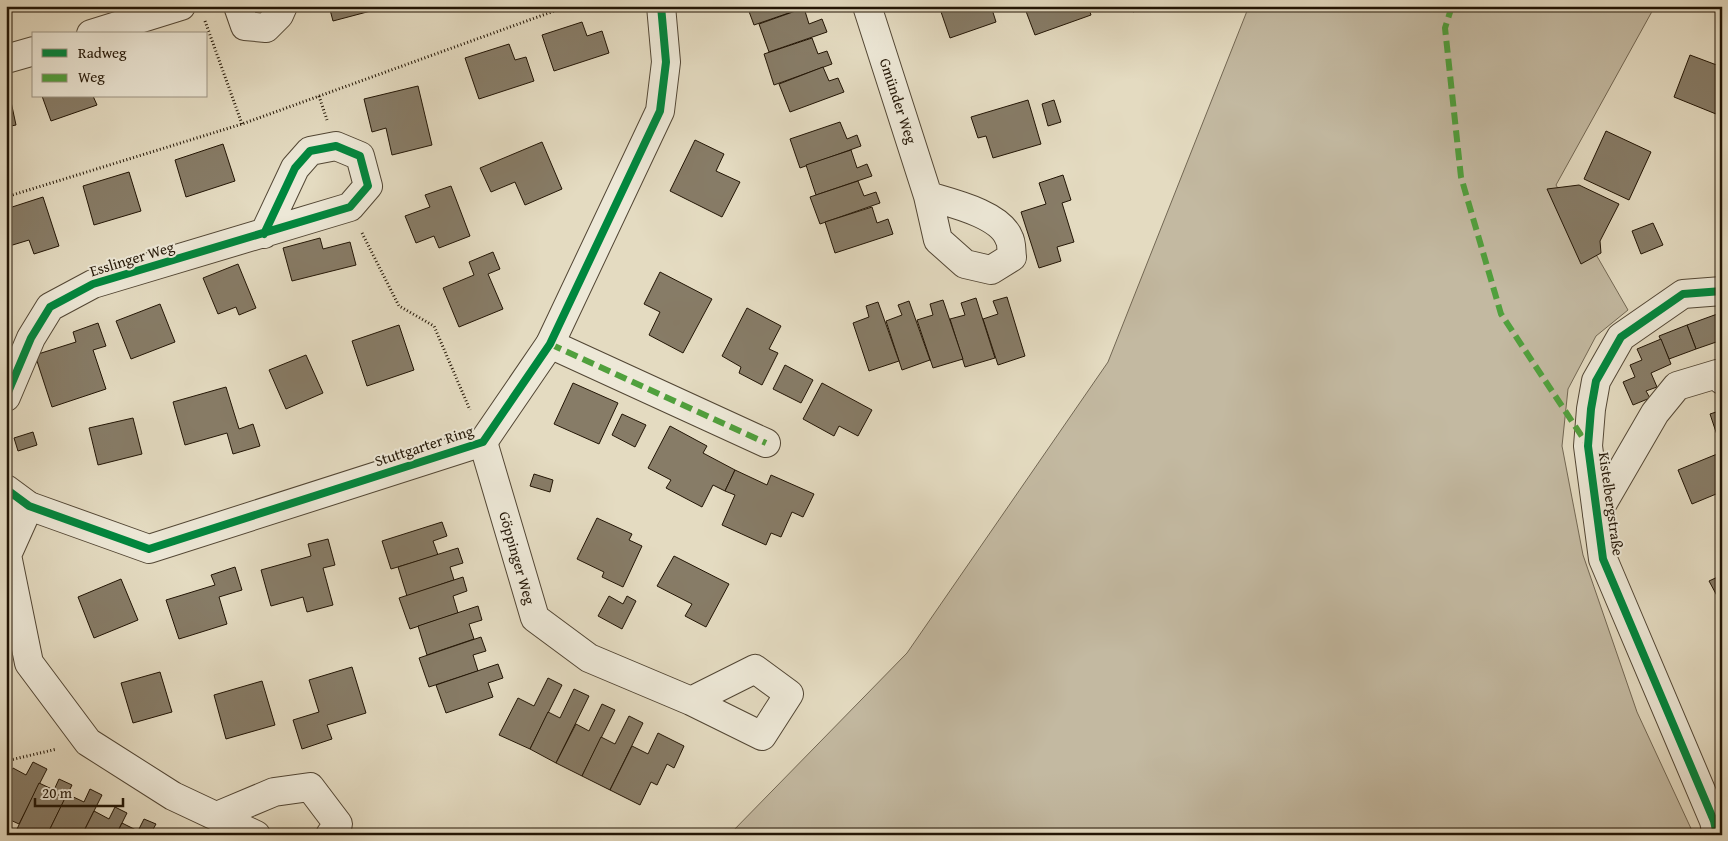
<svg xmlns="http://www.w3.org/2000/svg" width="1728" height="841" font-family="'Gentium Book Plus',serif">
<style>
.green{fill:#c3b9a1;stroke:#726753}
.building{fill:#877c67;stroke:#221505}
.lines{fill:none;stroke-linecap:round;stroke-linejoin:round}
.minor-casing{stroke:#524634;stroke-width:30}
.path{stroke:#221505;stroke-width:3;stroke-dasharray:1 2.5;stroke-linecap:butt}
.minor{stroke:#ede8d7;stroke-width:28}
.quiet{stroke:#50a03d;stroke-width:6;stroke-dasharray:12 6;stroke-linecap:butt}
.cycleway-casing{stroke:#ede8d7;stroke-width:11}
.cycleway{stroke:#00873e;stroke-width:8}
.labels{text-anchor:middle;stroke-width:4;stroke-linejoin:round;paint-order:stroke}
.street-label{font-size:15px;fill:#221505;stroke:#ede8d7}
</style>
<rect width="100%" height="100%" fill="#e4dbc1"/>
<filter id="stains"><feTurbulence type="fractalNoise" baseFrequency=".004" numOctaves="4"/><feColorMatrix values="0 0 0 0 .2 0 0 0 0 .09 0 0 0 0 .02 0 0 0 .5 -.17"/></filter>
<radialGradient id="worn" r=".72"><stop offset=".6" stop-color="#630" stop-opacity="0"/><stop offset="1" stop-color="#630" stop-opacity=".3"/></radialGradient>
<path class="green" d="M1249,6H1655L1556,185L1628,310L1596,336L1568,389L1562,446L1583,555L1637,712L1694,835H729L907,653L1108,362Z"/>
<g class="building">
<path d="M329,6H381L382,8L333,21Z"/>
<path d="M747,6H809L754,25Z"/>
<path d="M939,6H991L996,22L950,38Z"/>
<path d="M1024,6H1088L1091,15L1035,35Z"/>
<path d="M1131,6H1149L1133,12Z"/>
<path d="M804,8L809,24L822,19L827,32L769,52L759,24Z"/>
<path d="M582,22L587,36L602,31L609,53L554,71L542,35Z"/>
<path d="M812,38L818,54L827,51L832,64L774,85L764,54Z"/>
<path d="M509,44L515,60L526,57L534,81L479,99L465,58Z"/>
<path d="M1690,55L1722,67L1721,116L1674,97Z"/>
<path d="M823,67L829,81L838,78L844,92L790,112L779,84Z"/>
<path d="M418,86L432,145L392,155L386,128L372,132L364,99Z"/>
<path d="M42,96H93L97,105L51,121Z"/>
<path d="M10,97L16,125L6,127V98Z"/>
<path d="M1028,100L1041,144L993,158L986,136L978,138L971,117Z"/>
<path d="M1054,100L1061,122L1048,126L1042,104Z"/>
<path d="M840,122L847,139L857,135L861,146L800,168L790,139Z"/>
<path d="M1606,131L1651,152L1629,200L1584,179Z"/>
<path d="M695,140L724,154L716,171L740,182L722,217L670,191Z"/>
<path d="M542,142L562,189L525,205L515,182L491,192L480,168Z"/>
<path d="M223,144L235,181L186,197L175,160Z"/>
<path d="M851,150L857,168L867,164L872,176L816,195L806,165Z"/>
<path d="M129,172L141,211L94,225L83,186Z"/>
<path d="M1063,175L1071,200L1062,203L1074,242L1057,247L1061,261L1039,268L1021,212L1046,204L1039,183Z"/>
<path d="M858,181L864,196L876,192L880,203L820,224L810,197Z"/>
<path d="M1579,185L1619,204L1600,241L1601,253L1581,264L1547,189Z"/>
<path d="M451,186L470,236L439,248L434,236L416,243L405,216L430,207L425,195Z"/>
<path d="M43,197L59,246L34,254L29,240L6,247V209Z"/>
<path d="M872,207L877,223L888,219L893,234L835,253L825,222Z"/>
<path d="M1653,223L1663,245L1641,254L1632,231Z"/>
<path d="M320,238L323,249L350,242L356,265L292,281L283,248Z"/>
<path d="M493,252L500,269L488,274L503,309L459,327L443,288L474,275L469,262Z"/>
<path d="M238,264L256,308L239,315L236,307L218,314L203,278Z"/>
<path d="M660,272L712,299L683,353L649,335L660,312L644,304Z"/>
<path d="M1007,297L1025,356L998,365L983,319L998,314L993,301Z"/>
<path d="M976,298L995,358L965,367L950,319L965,315L961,303Z"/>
<path d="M943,300L963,359L933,368L917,320L933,315L930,304Z"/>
<path d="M909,301L930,360L902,370L886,321L902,315L898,305Z"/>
<path d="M878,302L899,361L869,371L853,323L869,317L866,306Z"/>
<path d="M160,304L175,342L131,359L116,321Z"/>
<path d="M747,308L781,326L769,349L778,353L762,385L739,373L741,367L722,356Z"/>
<path d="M1720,313L1722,317V340L1696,349L1687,325Z"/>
<path d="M98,323L106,346L93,350L106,389L52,407L35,355L76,342L73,332Z"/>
<path d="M399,325L414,370L367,386L352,341Z"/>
<path d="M1687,325L1696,349L1669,359L1659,336Z"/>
<path d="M1661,339L1671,364L1651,373L1657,387L1646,391L1650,398L1633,405L1623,382L1635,377L1630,365L1642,360L1637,349Z"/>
<path d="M306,355L323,393L286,409L269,370Z"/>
<path d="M785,365L813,380L801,403L773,389Z"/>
<path d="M573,383L618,403L599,444L554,424Z"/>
<path d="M822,383L872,410L858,436L839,426L834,436L803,419Z"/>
<path d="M226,387L239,429L253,424L260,446L233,454L227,433L185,445L173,402Z"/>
<path d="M1722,410V436L1718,438L1710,414Z"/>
<path d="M622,414L646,425L635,447L612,435Z"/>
<path d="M133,418L142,454L98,465L89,428Z"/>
<path d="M670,426L707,446L703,453L735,470L725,491L713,485L702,507L666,488L671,480L648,468Z"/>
<path d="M33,432L37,445L18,451L14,438Z"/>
<path d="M1722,452V494L1721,492L1692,504L1678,470Z"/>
<path d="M735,470L767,485L771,475L814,494L803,517L792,512L781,537L771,533L766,545L722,525L735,495L725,491Z"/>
<path d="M534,474L553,480L550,492L530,486Z"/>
<path d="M597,518L632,534L629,540L642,546L623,587L602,577L604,572L577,559Z"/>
<path d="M442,522L447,536L433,541L438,555L391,569L382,541Z"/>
<path d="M328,539L335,565L323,568L333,605L307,612L303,597L271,606L261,570L311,556L308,544Z"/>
<path d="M458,548L463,563L450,567L454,580L407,596L398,567Z"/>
<path d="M674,556L729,584L706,627L685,616L692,604L657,586Z"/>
<path d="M235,567L242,590L219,597L227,624L179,639L166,600L215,585L211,575Z"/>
<path d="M1722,575V605L1709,581Z"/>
<path d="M463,577L467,591L453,596L458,613L410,629L399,598Z"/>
<path d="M121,579L138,620L94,638L78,597Z"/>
<path d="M609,596L623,604L627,596L636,601L622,629L598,616Z"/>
<path d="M478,606L482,620L469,624L474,639L427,655L418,626Z"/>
<path d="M481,637L486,651L473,655L478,671L429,687L419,658Z"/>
<path d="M498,664L503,678L488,683L493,697L446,713L436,685Z"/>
<path d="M352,667L366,713L327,725L332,739L302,749L293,720L319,712L309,680Z"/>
<path d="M160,672L172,712L133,723L121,683Z"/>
<path d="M548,678L562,685L530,749L499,735L518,698L534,706Z"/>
<path d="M262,681L275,725L226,739L214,695Z"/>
<path d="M574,689L589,696L556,763L530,749L548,712L560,718Z"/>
<path d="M602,704L615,710L582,776L556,763L576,724L589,731Z"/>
<path d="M629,716L643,723L610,790L582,776L601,737L615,744Z"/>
<path d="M658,733L684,746L674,768L667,764L657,785L651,782L640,805L610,790L632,746L648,754Z"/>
<path d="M33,762L47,769L19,824L6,818V781L13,768L26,775Z"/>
<path d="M59,779L72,785L47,835H28L17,829L39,783L54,790Z"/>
<path d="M90,789L102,795L82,835H47L67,794L84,802Z"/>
<path d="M115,807L127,813L116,835H82L94,811L109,819Z"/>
<path d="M144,819L156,824L150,835H116L122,823L138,831Z"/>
</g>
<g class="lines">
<g class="minor-casing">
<g id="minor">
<path d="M238,6L245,26L266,28L279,15L283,6"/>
<path d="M867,6L928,196L938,240L965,264L991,270L1012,257C1011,251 1012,243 1009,238C1000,214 951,203 928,196"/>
<path d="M91,34L181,6"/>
<path d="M6,59L34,51"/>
<path d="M550,344L766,443"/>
<path d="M6,397L31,338L50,307L93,284L350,207L368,186L360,156L336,146L310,151L295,168L264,234"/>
<path d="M483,442L535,618L589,658L691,701L762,736L789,694L755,669L691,701"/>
<path d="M6,489L29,506L149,549L483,442L550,344L660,111L666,62L661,6"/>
<path d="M29,506L7,555L29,663L88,742L173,796L256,835"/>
<path d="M1597,513L1655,413L1677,386L1717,374L1722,380"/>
<path d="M217,816L274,792L310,787L338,824L330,835"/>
<path d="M1717,835L1714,821L1603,559L1588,446L1591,409L1596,381L1621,337L1683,294L1722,291"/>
</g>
</g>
<g class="path">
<path d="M205,21L242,124"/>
<path d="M319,96L327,120"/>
<path d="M6,197L242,124L568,6"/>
<path d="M362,233L399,306L434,326L470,410"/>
<path d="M6,761L57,749"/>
</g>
<use href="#minor" class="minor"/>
<g class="quiet">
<path d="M1452,6L1445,28L1461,177L1501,314L1587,444"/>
<path d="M550,344L766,443"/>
</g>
<g class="cycleway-casing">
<g id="cycleway">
<path d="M6,397L31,338L50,307L93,284L350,207L368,186L360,156L336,146L310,151L295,168L264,234"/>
<path d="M6,489L29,506L149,549L483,442L550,344L660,111L666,62L661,6"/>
<path d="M1717,835L1714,821L1603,559L1588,446L1591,409L1596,381L1621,337L1683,294L1722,291"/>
</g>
</g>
<use href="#cycleway" class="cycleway"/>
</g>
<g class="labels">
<g class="street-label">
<text transform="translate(898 101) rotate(72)" y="5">Gmünder Weg</text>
<text transform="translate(132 259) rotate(-17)" y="5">Esslinger Weg</text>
<text transform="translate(424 446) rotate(-18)" y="5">Stuttgarter Ring</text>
<text transform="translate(1611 504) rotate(82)" y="5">Kistelbergstraße</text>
<text transform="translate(517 558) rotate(74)" y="5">Göppinger Weg</text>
</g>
</g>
<rect width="1728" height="841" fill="none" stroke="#e4dbc1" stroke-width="25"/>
<rect x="8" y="8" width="1713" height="826" fill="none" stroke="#221505" stroke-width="2.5"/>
<rect x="12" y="12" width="1703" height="816" fill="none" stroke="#221505"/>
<rect x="32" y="32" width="175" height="65" fill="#ede8d7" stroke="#9c9483"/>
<rect x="42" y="49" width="25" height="8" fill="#00873e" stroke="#9c9483"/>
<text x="78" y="58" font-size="15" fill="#221505">Radweg</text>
<rect x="42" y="74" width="25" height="8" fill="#50a03d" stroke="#9c9483"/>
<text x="78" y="82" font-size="15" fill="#221505">Weg</text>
<path d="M35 798v8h88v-8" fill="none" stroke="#221505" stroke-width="2.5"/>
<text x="42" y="798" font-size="15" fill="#221505" stroke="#ede8d7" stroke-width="4" paint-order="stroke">20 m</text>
<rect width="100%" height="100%" filter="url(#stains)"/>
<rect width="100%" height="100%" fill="url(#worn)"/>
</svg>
